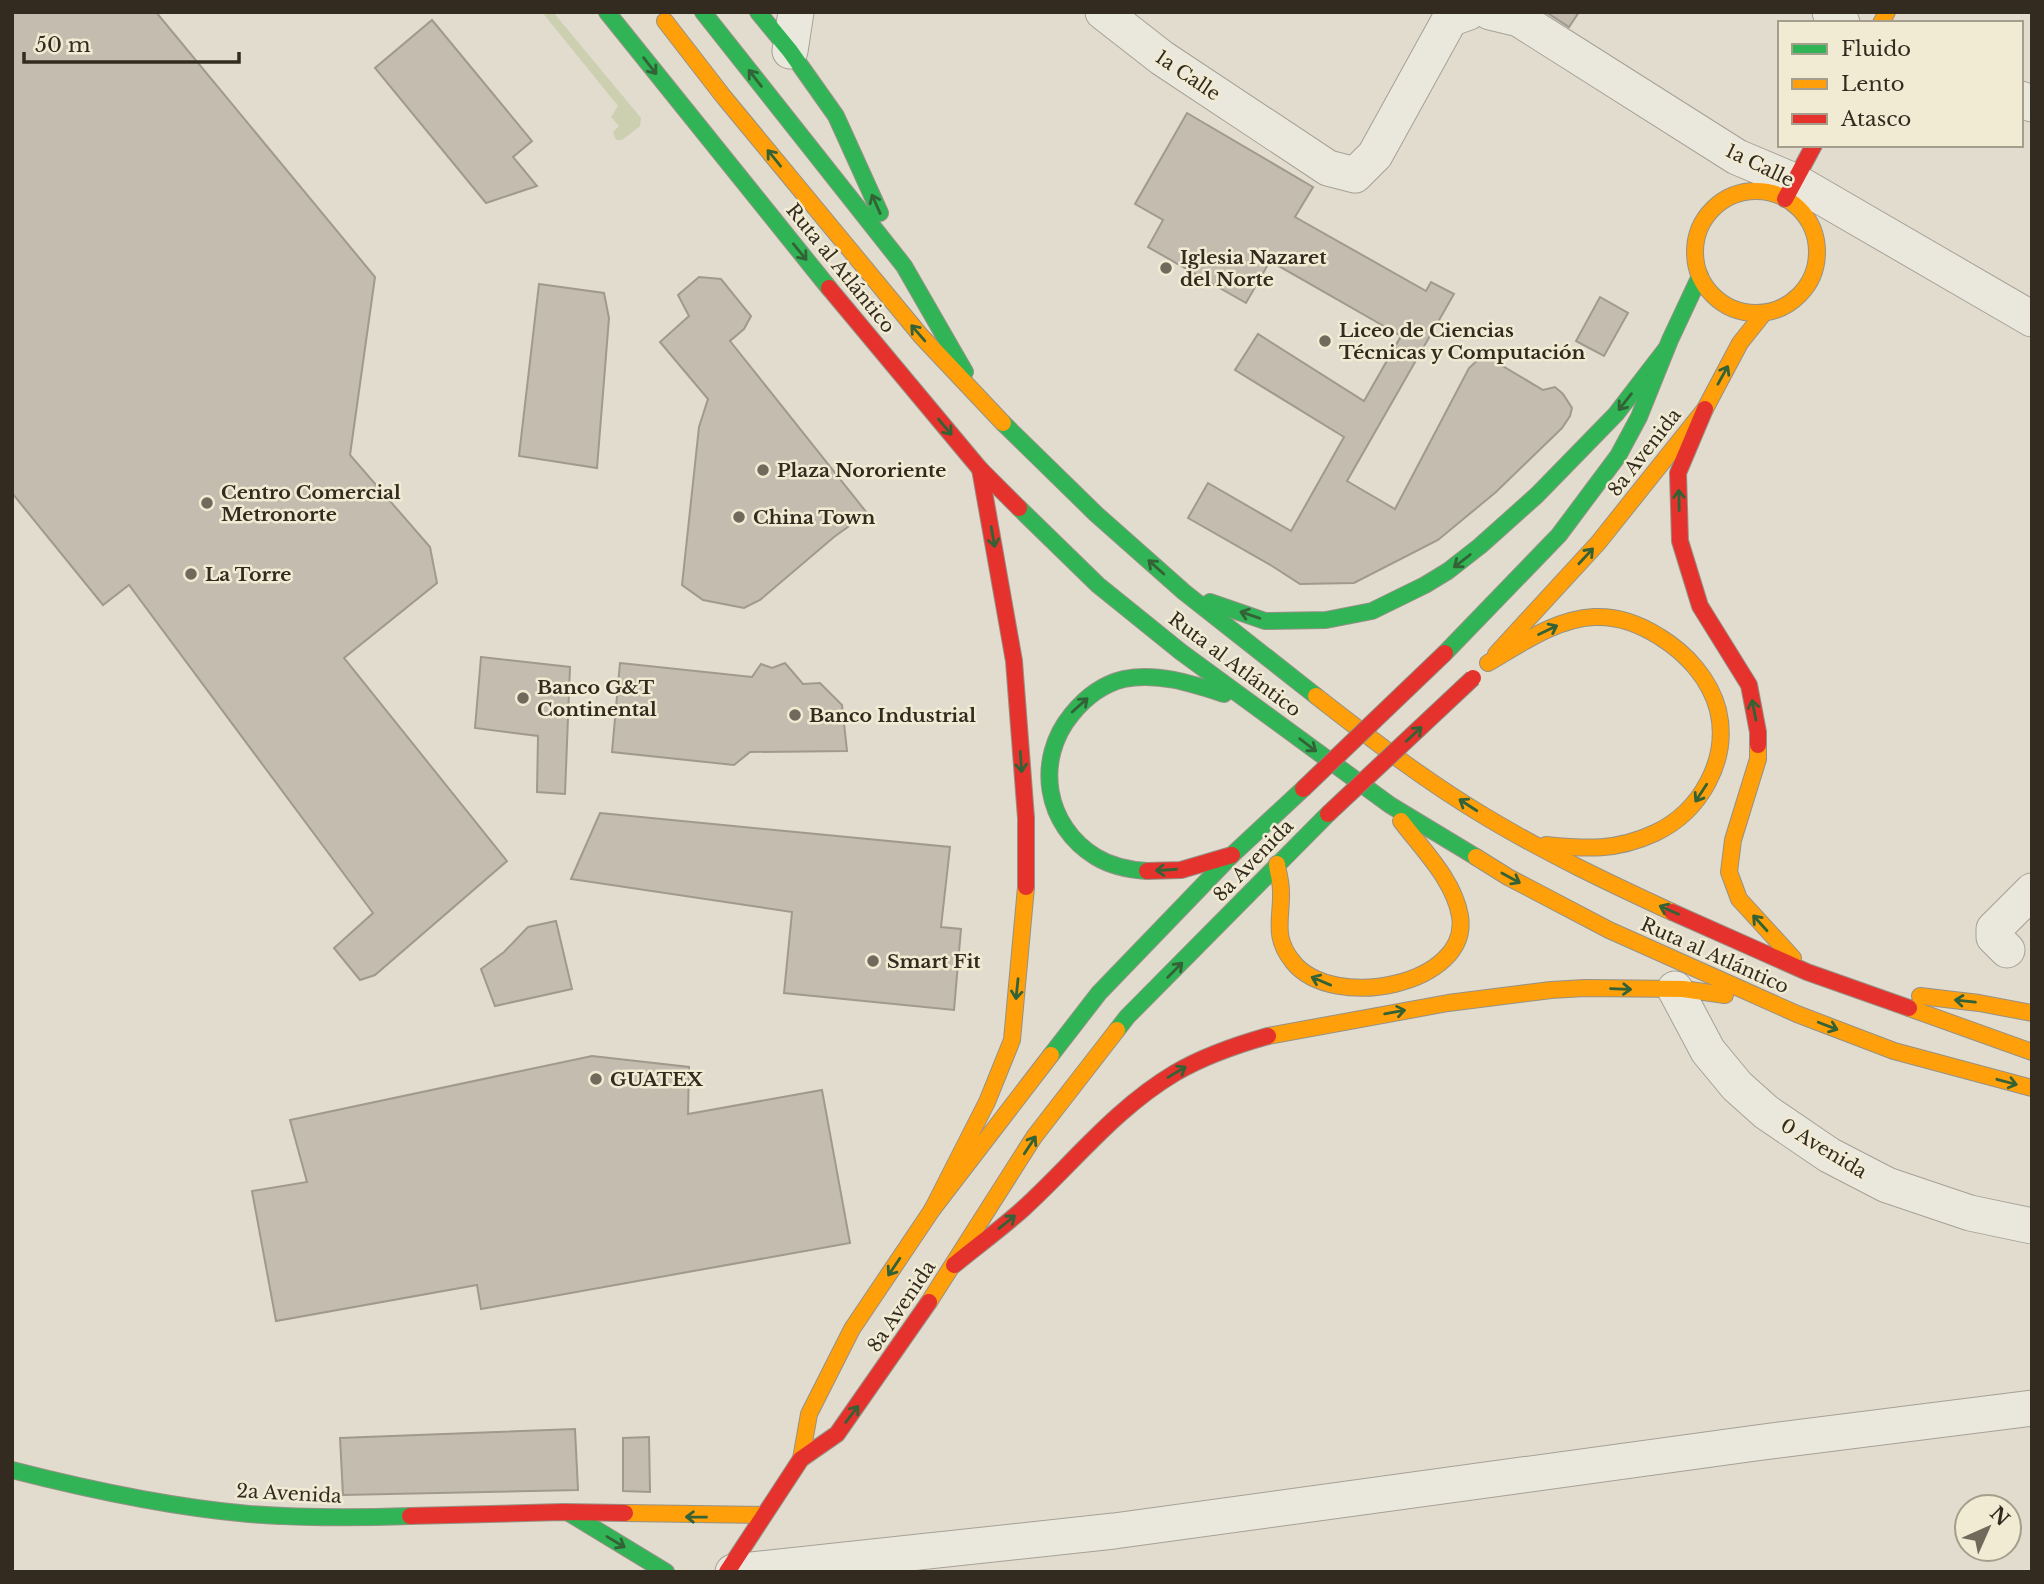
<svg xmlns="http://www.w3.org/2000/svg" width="2044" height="1584" font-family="'Libre Baskerville',serif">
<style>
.green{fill:#cdcfb1}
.building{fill:#c4bcae;stroke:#a1998d;stroke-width:2}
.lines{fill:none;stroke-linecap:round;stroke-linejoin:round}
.street-casing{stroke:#a6a196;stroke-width:37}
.fast-casing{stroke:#969186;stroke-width:18}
.slow-casing{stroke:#969186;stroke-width:18}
.jam-casing{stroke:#969186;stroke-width:18}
.street{stroke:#eae7dd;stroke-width:35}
.fast{stroke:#30b455;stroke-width:16}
.slow{stroke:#ff9f0a;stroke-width:16}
.jam{stroke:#e5322d;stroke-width:16}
.jam-bridge-casing{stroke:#8c877d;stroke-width:18;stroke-linecap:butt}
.jam-bridge{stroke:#e5322d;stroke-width:16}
.oneway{stroke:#326235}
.poi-dot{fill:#70695c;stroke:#f1ebd4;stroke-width:2.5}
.labels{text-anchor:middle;stroke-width:5;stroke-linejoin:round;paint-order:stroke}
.street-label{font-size:19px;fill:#332b1f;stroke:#f1ebd4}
.poi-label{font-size:19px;font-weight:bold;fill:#332b1f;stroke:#f1ebd4;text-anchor:start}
</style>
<rect width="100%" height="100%" fill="#e1dccd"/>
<path class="green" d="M542,12H553L641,118L640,126L622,140H616L613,132L619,126L611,117L618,106Z"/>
<g class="building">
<path d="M12,12H156L375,277L350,455L430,547L437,583L344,658L507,861L375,975L360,980L334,948L373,913L129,585L103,605L12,493Z"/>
<path d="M1546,12H1579L1569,27Z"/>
<path d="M432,20L532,141L513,157L537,186L486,203L375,68Z"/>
<path d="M1187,113L1313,187L1295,217L1426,291L1431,282L1454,294L1347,481L1395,509L1469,368L1481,357L1489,358L1543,390L1555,387L1563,394L1572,408L1570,416L1562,428L1496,492L1438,540L1354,583L1300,584L1272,566L1188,518L1208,483L1291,531L1344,437L1235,370L1258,334L1364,401L1401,336L1270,261L1246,303L1148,247L1163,220L1135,204Z"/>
<path d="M699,277L721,279L751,316L744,329L730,341L867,513L834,537L760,600L744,608L703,600L682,585L699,427L708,399L660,342L689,316L678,295Z"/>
<path d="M539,284L604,293L609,318L597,468L519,456Z"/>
<path d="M1600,297L1628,313L1604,356L1576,341Z"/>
<path d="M481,657L570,667L565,794L537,792L538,736L475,728Z"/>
<path d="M620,663L752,677L761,664L772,668L785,663L803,684L820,683L842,705L847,751L750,752L734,765L612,752Z"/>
<path d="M600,813L950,847L941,927L961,929L954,1010L784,993L792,912L571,879Z"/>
<path d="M556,921L572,989L495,1006L481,969L504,952L528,927Z"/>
<path d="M592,1056L689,1067L688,1114L822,1090L850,1243L481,1309L477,1285L276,1321L252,1191L307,1182L290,1120Z"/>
<path d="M575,1429L578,1490L343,1495L340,1438Z"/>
<path d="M649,1437L650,1492L623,1491V1438Z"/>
</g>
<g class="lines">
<g class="street-casing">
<g id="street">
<path d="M1103,12L1162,58L1328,168L1355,175L1375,155L1450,19L1469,12"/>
<path d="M1490,12L1519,19L1737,157L1794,181L2032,319"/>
<path d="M1830,12L1842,23"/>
<path d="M790,51L796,12"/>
<path d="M2021,99L2032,104"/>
<path d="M2007,950L1994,937V929L2032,891"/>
<path d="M1675,989L1708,1051L1737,1086L1766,1112L1829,1155L1887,1185L1970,1213L2032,1226"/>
<path d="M733,1572L1114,1531L1756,1443L2032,1408"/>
</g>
</g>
<g class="fast-casing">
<g id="fast">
<path d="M607,12L829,288"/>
<path d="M703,12L904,266L965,372"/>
<path d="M758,12L790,51L836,116L880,213"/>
<path d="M1003,423L1096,514L1184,592L1316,696"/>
<path d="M1019,508L1098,585L1181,652L1390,805L1476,857"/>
<path d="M1210,602L1265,621L1326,620L1372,611L1425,585L1448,571L1480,546L1537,495L1616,414L1666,349"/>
<path d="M1445,653L1559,535L1618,456L1639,417L1670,340L1700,276"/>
<path d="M1147,871C1130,870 1111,866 1096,857C1045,826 1034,760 1072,714C1085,698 1103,684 1124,679C1158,672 1193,684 1224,694"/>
<path d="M1117,1030L1127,1017L1328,814"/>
<path d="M1051,1055L1099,993L1232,855L1303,789"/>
<path d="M12,1470C90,1490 169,1507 249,1514C302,1518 356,1518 410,1516"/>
<path d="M569,1513L666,1572"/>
</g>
</g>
<g class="slow-casing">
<g id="slow">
<path d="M665,21L723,96L921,336L1003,423"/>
<path d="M1881,23L1887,12"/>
<circle cx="1756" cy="252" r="61"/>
<path d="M1496,654L1598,543L1705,409L1740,343L1764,313"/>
<path d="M1488,663C1521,644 1555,619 1594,617C1618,616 1640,624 1660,637C1686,653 1710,679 1718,710C1730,760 1700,812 1655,833C1616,851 1587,849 1546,845"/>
<path d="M1316,696C1371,739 1427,782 1486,817C1546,853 1609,883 1672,912"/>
<path d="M1758,745V759L1733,840L1729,872L1739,899L1793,958"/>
<path d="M1476,857L1508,877L1609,930L1797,1014L1894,1051L2032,1088"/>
<path d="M1277,864C1278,873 1281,882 1281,891C1282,919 1272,936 1293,962C1333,1012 1471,985 1460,916C1454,880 1422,849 1401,821"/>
<path d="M1920,996L1979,1003L2032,1013"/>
<path d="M1909,1008L2032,1052"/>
<path d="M1268,1036L1448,1003L1551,990L1585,988L1683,989L1725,995"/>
<path d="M932,1210L987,1102L1012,1040L1026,887"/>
<path d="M929,1302L1034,1137L1117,1030"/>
<path d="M801,1459L809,1414L852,1329L932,1210L1051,1055"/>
<path d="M625,1513L764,1515"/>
</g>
</g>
<g class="jam-casing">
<g id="jam">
<path d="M1785,199L1814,145"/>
<path d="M829,288L980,469L1019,508"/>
<path d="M1705,409L1678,473L1680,541L1700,606L1749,685L1758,732V745"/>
<path d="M980,469L1014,661L1026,818V887"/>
<path d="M1147,871L1181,870L1232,855"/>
<path d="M1672,912L1807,972L1909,1008"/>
<path d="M954,1265C977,1246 1002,1228 1024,1208C1074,1162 1116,1108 1175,1073C1204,1056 1236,1045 1268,1036"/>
<path d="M410,1516L563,1512L625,1513"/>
<path d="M727,1572L801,1459L837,1434L929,1302"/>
</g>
</g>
<use href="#street" class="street"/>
<use href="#fast" class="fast"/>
<use href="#slow" class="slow"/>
<use href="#jam" class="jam"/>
<g class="jam-bridge-casing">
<g id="jam-bridge">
<path d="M1303,789L1445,653"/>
<path d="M1328,814L1473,678"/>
</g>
</g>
<use href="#jam-bridge" class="jam-bridge"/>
</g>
<defs><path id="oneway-shaft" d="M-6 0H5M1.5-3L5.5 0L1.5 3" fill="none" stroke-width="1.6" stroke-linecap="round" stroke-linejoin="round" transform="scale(1.75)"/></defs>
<g class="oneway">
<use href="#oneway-shaft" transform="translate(650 66) rotate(52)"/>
<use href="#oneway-shaft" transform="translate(755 78) rotate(-128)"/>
<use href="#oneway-shaft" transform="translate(774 158) rotate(-129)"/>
<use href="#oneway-shaft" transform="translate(876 204) rotate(-114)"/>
<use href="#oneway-shaft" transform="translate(800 252) rotate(51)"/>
<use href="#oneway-shaft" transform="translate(918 333) rotate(-131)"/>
<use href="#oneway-shaft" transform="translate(1723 375) rotate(-61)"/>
<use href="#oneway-shaft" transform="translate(1625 402) rotate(128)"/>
<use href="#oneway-shaft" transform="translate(945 427) rotate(50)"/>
<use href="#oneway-shaft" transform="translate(1679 500) rotate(-91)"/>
<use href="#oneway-shaft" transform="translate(993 537) rotate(80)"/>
<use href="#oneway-shaft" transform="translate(1586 556) rotate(-47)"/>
<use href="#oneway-shaft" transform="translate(1462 561) rotate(142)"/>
<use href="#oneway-shaft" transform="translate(1156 567) rotate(-138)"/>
<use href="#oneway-shaft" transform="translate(1250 615) rotate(-161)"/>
<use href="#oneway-shaft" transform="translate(1548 630) rotate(-26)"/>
<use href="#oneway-shaft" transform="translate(1080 705) rotate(-42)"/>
<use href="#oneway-shaft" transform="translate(1754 710) rotate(-101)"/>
<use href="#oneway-shaft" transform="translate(1414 734) rotate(-43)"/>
<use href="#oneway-shaft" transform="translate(1308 745) rotate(37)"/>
<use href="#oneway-shaft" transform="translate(1021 762) rotate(86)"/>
<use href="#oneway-shaft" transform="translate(1701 793) rotate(123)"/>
<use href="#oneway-shaft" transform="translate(1468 805) rotate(-147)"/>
<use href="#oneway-shaft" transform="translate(1166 870) rotate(176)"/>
<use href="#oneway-shaft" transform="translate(1511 878) rotate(29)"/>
<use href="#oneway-shaft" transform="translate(1669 910) rotate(-156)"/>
<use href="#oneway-shaft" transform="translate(1760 923) rotate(-132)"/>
<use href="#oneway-shaft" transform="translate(1175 970) rotate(-45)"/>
<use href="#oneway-shaft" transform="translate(1321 981) rotate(-157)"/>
<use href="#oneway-shaft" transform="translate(1017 989) rotate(96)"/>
<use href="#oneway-shaft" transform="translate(1621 989) rotate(2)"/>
<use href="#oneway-shaft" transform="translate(1965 1001) rotate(-174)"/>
<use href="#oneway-shaft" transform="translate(1395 1012) rotate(-10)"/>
<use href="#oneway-shaft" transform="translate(1828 1026) rotate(21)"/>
<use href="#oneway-shaft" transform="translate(1177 1072) rotate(-31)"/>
<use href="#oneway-shaft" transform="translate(2007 1082) rotate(15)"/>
<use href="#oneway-shaft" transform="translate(1030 1145) rotate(-57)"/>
<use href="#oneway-shaft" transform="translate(1007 1222) rotate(-39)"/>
<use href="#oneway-shaft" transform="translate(894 1267) rotate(124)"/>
<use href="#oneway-shaft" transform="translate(852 1414) rotate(-53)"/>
<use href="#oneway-shaft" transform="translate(696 1517) rotate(-179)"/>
<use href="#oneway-shaft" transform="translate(616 1542) rotate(31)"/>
</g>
<g class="poi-dot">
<circle cx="1166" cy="268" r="7"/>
<circle cx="1325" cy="341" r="7"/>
<circle cx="763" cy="470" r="7"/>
<circle cx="207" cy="503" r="7"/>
<circle cx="739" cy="517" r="7"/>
<circle cx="191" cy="574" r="7"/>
<circle cx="523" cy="698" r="7"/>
<circle cx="795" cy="715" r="7"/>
<circle cx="873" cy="961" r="7"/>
<circle cx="596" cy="1079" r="7"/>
</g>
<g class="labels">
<g class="street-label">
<text transform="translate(1188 75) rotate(34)" y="7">1a Calle</text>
<text transform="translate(1760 165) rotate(26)" y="7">1a Calle</text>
<text transform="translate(841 268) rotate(51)" y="7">Ruta al Atlántico</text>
<text transform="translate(1644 452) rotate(-52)" y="7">8a Avenida</text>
<text transform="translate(1235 664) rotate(37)" y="7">Ruta al Atlántico</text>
<text transform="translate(1253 860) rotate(-46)" y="7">8a Avenida</text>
<text transform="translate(1715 955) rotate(24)" y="7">Ruta al Atlántico</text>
<text transform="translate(1824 1148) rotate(31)" y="7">0 Avenida</text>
<text transform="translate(901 1306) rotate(-56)" y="7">8a Avenida</text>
<text transform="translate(289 1493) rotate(3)" y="7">2a Avenida</text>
</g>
<g class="poi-label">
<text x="1180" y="264">Iglesia Nazaret<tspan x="1180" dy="22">del Norte</tspan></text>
<text x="1339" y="337">Liceo de Ciencias<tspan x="1339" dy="22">Técnicas y Computación</tspan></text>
<text x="777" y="477">Plaza Nororiente</text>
<text x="221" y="499">Centro Comercial<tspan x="221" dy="22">Metronorte</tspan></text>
<text x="753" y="524">China Town</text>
<text x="205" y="581">La Torre</text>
<text x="537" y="694">Banco G&amp;T<tspan x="537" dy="22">Continental</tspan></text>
<text x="809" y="722">Banco Industrial</text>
<text x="887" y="968">Smart Fit</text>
<text x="610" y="1086">GUATEX</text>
</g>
</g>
<rect width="2044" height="1584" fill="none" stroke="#332b1f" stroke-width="28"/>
<rect x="1778" y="21" width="245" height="126" fill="#f1ebd4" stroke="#a59e8c" stroke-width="2"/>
<rect x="1792" y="44" width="35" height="10" fill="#30b455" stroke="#a59e8c" stroke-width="2"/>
<text x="1841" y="56" font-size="21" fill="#332b1f">Fluido</text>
<rect x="1792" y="79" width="35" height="10" fill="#ff9f0a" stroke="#a59e8c" stroke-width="2"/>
<text x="1841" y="91" font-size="21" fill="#332b1f">Lento</text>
<rect x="1792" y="114" width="35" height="10" fill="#e5322d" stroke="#a59e8c" stroke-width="2"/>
<text x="1841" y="126" font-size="21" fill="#332b1f">Atasco</text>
<g transform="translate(1988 1528) rotate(45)"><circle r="33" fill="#f1ebd4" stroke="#a59e8c" stroke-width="2"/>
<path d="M0-5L12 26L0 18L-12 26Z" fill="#70695c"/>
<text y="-10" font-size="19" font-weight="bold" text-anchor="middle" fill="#332b1f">N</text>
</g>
<path d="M24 52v10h215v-10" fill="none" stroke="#332b1f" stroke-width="3.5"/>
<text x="35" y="52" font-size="21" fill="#332b1f" stroke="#f1ebd4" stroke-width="5" paint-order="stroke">50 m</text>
</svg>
